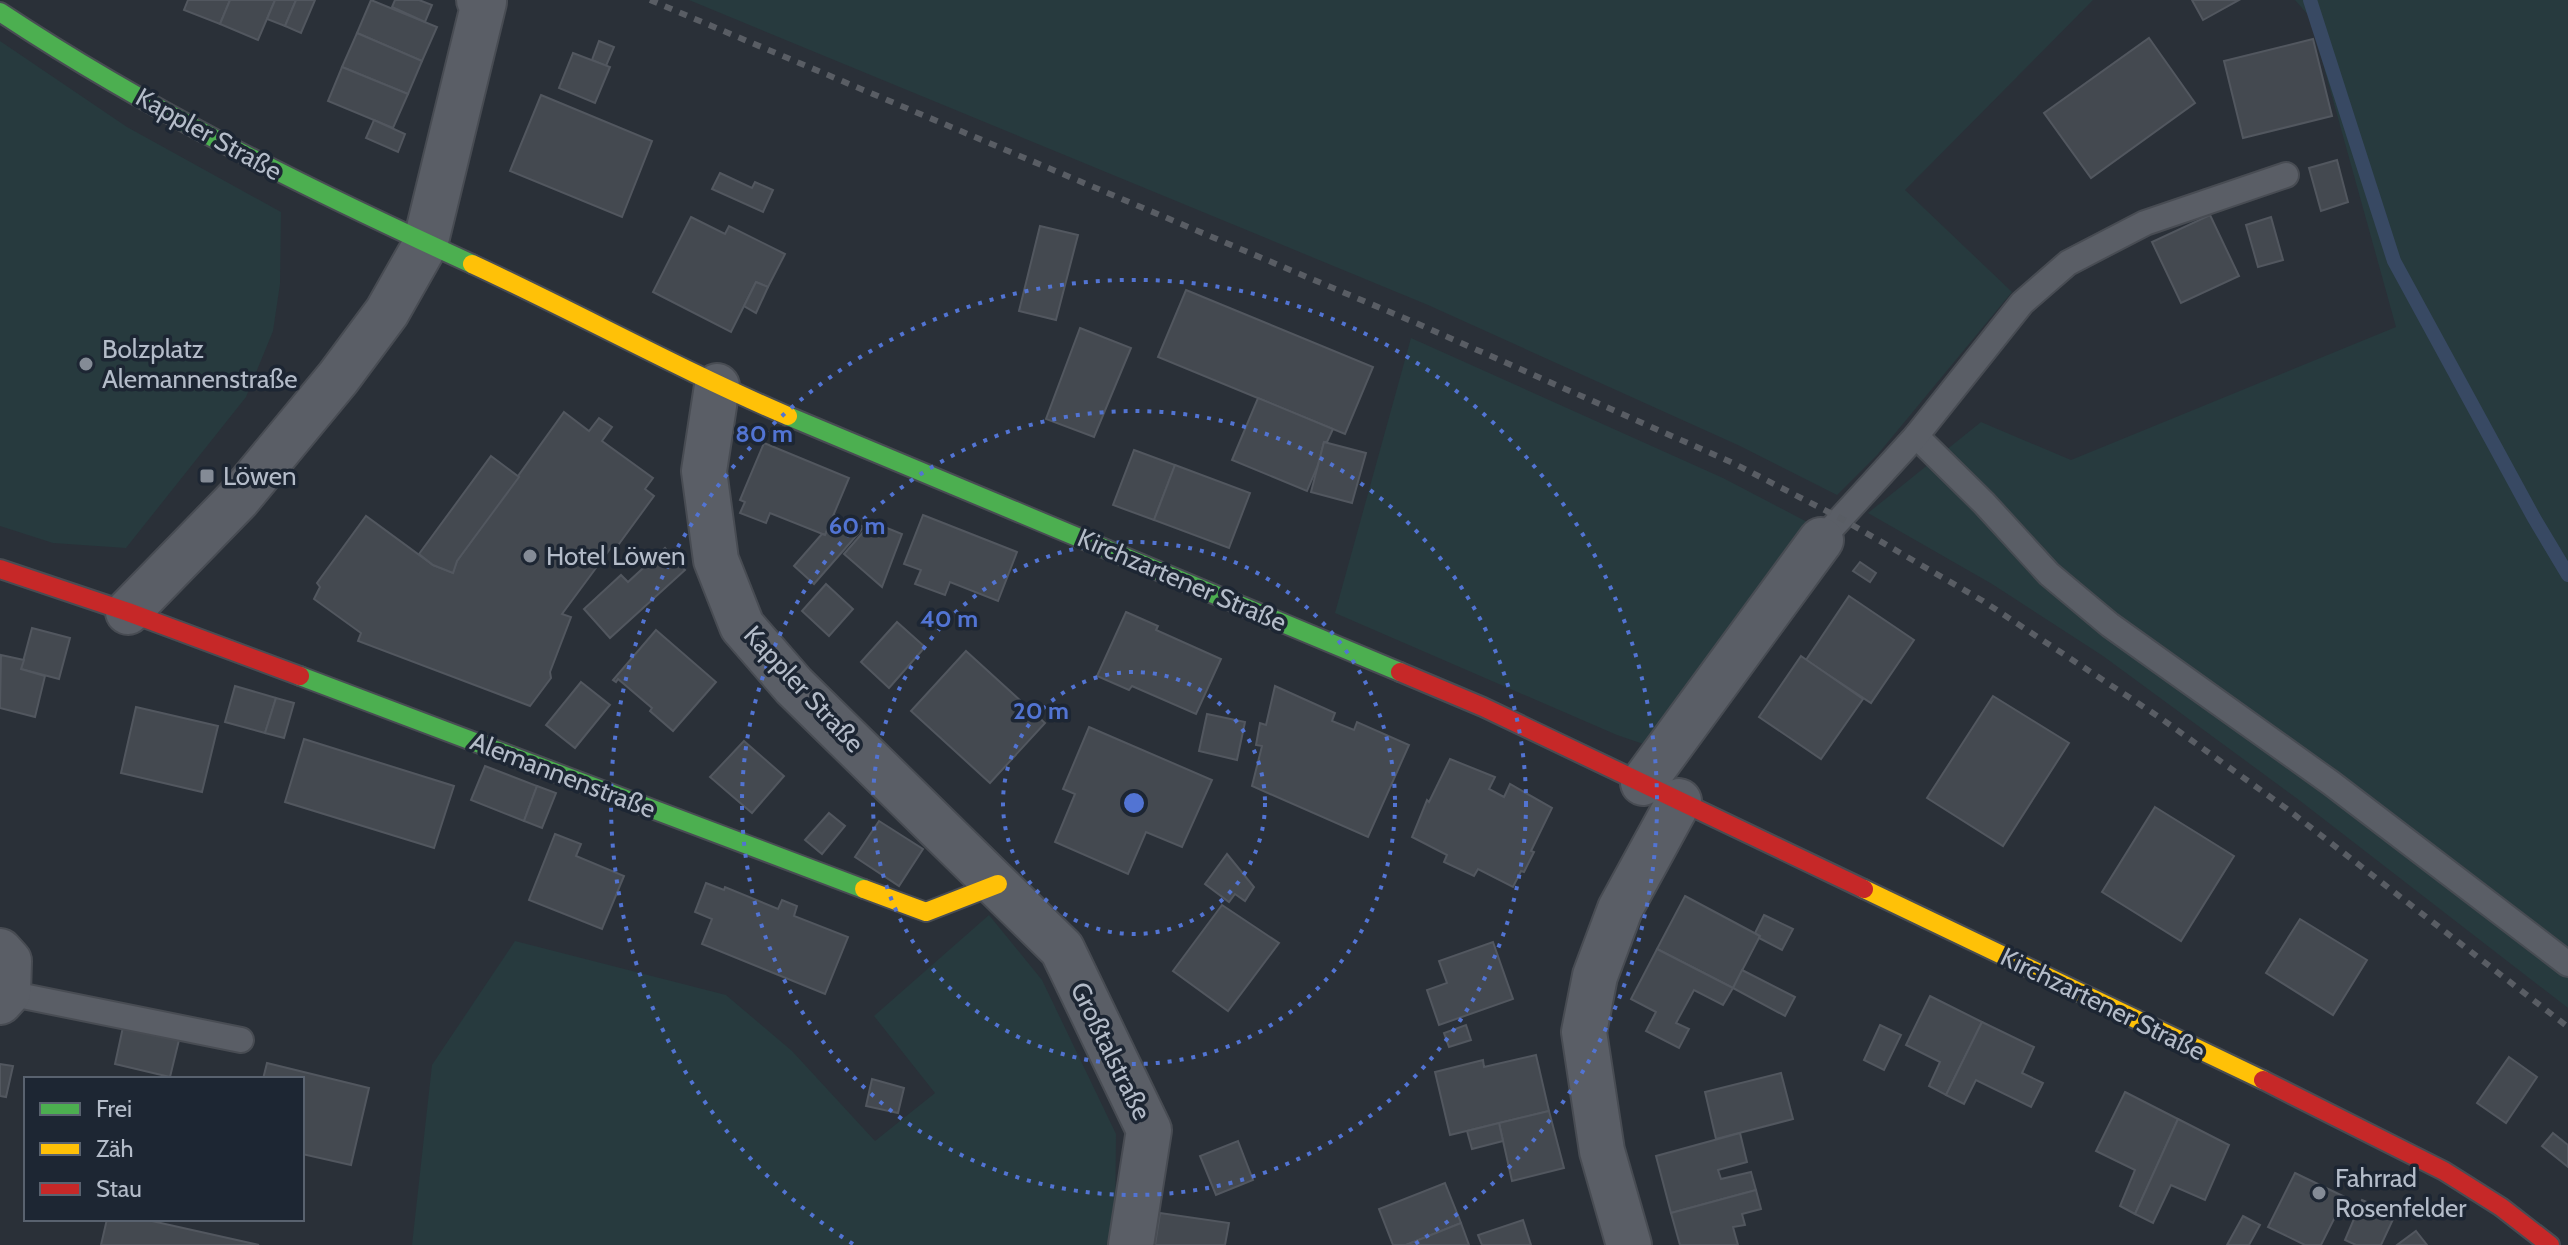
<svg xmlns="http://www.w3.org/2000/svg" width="2568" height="1245" font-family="Cabin,sans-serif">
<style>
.green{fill:#273a3e}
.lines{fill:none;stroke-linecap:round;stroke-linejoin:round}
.stream{stroke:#384963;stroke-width:14}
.building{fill:#444950;stroke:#52575f;stroke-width:2}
.lane-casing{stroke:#484c53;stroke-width:28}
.street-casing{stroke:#484c53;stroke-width:48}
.fast-casing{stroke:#484c53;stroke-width:22}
.slow-casing{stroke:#484c53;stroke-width:22}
.jam-casing{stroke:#484c53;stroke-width:22}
.lane{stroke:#5a5e66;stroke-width:24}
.street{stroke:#5a5e66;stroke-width:44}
.fast{stroke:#4caf50;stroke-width:18}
.slow{stroke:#ffc107;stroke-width:18}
.jam{stroke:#c62828;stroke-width:18}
.rail{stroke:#595d64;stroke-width:6;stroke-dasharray:8 8;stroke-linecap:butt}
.ring{fill:none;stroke:#5274d3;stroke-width:4;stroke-dasharray:4 8}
.poi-dot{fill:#848b96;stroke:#1d2633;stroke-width:3}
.labels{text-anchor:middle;stroke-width:7;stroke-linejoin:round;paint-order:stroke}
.street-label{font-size:26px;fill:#b4bcc9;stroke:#1d2633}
.poi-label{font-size:26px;fill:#b4bcc9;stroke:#1d2633;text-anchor:start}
.centre{fill:#5274d3;stroke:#1d2633;stroke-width:4}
.ring-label{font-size:24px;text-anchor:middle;font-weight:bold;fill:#5274d3;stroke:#1d2633;stroke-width:7;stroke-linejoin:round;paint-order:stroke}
</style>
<rect width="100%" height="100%" fill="#2a3038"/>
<g class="green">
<path d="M689,0H2093L1905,190L2012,292L1878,454L1837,495L1740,446L1428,305Z"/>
<path d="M2295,0H2568V1008L2299,800L2103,656L1992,584L1868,513L1981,422L2071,460L2396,327L2310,17Z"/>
<path d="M0,41L127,127L281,212L280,284L273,331L246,397L126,548L53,543L0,526Z"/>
<path d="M1411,338L1723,478L1813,525L1658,749L1617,735L1335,613Z"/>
<path d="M989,915L1042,980L1116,1134L1115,1229L1112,1245H412L432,1065L515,941L726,995L792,1051L875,1141L935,1093L874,1016Z"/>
</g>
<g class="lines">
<path class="stream" d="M2310,0L2394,261L2534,518L2568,575"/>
</g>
<g class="building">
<path d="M188,0H230L220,24L184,10Z"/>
<path d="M230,0H275L258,40L220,24Z"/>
<path d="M275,0H296L285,26L267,19Z"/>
<path d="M296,0H315L301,33L285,26Z"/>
<path d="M371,0L437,27L422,61L357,33Z"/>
<path d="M395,0H419L432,5L425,22L392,7Z"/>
<path d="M2192,0H2239L2203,20Z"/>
<path d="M357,33L422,61L408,94L342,67Z"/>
<path d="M2149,38L2195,103L2091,178L2044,113Z"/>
<path d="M2313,39L2332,116L2243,138L2224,61Z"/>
<path d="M599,41L614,47L606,66L592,60Z"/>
<path d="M573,53L610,67L595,103L559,88Z"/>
<path d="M342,67L408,94L393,128L328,101Z"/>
<path d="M541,95L652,141L622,217L510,171Z"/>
<path d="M374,120L405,134L398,152L366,138Z"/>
<path d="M2337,160L2348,202L2321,211L2309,168Z"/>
<path d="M720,173L752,188L755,182L773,190L763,212L712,189Z"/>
<path d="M2210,215L2239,276L2181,303L2152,242Z"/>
<path d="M691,217L725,234L729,226L785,254L768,287L756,282L731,332L653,292Z"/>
<path d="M2271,217L2283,260L2258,267L2246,225Z"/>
<path d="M1040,226L1078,235L1056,320L1019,311Z"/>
<path d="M756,282L768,287L756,313L744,306Z"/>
<path d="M1186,290L1373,367L1345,434L1158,357Z"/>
<path d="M1080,328L1131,348L1094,437L1046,419Z"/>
<path d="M1258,398L1333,429L1327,442H1324L1318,465L1307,491L1232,460Z"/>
<path d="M564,412L589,431L599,418L612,427L602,441L653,478L645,489L654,496L616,548L613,545L562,614L571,617L550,672L551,678L530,706L358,641L361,633L314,599L320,587L317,583L366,516L433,565L453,573L457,561Z"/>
<path d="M1324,442L1366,453L1352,503L1311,492Z"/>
<path d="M764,443L849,478L825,535L770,513L766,523L740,513L745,502L740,500Z"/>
<path d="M1134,450L1175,465L1154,520L1113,505Z"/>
<path d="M491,456L519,477L457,561L453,573L433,565L419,554Z"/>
<path d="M1175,465L1250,493L1229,548L1154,520Z"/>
<path d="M834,515L864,527L814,584L794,566L822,534L825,535Z"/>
<path d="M923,515L1017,552L998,601L950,582L945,595L915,584L921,570L904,564Z"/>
<path d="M872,522L902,534L882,587L844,554Z"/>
<path d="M665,548L685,570L610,638L584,609L621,575L628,582Z"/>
<path d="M1860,562L1876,573L1870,582L1853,571Z"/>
<path d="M826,584L853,609L829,636L802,611Z"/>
<path d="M1849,596L1914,640L1871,703L1806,660Z"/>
<path d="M1126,612L1158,626L1156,630L1221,659L1196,714L1132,686L1129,690L1097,676Z"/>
<path d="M897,622L925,647L889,688L861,662Z"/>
<path d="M32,628L70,638L59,679L21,669Z"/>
<path d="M656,630L716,682L673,731L650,711L652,708L618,679L616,682L613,680Z"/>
<path d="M966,651L1045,723L990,783L911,711Z"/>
<path d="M1,655L24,660L21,669L45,676L35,717L0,708Z"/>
<path d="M1801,656L1863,699L1821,759L1759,717Z"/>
<path d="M581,682L610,705L575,748L546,725Z"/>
<path d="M235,686L276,698L265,733L225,722Z"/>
<path d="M1275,686L1335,713L1332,721L1354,730L1357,722L1409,745L1368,837L1252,786L1262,746L1256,745L1260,723L1266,725Z"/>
<path d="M1993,696L2069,743L2003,846L1927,798Z"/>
<path d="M276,698L294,703L284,738L265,733Z"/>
<path d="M136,707L218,726L202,792L121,773Z"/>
<path d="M1207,714L1245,722L1237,760L1199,751Z"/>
<path d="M1089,727L1212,780L1182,847L1146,832L1128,874L1055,842L1075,794L1063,789Z"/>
<path d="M304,739L454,786L434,848L285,802Z"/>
<path d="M744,741L784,776L752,813L710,777Z"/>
<path d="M1450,759L1495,777L1489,789L1504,797L1510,784L1552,808L1531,851L1534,852L1524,872L1521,871L1513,887L1478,869L1474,876L1444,862L1447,855L1412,837L1427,800L1429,802Z"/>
<path d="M485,766L537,786L524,821L471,800Z"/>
<path d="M537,786L556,793L542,828L524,821Z"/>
<path d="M2155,807L2234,856L2181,941L2102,892Z"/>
<path d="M829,813L845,826L822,854L805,840Z"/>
<path d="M879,821L923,849L899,886L855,857Z"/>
<path d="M555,834L581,844L576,856L624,876L602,929L529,900Z"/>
<path d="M1227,854L1254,887L1245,901L1235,894L1229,902L1205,884Z"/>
<path d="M706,883L724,890L725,887L778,909L782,900L797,906L794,916L848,937L825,994L702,944L712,919L695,912Z"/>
<path d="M1685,896L1760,936L1733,988L1657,949Z"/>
<path d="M1222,905L1279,943L1228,1011L1173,971Z"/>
<path d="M1764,915L1793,929L1782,950L1759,938L1760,936L1755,933Z"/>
<path d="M2300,919L2367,960L2333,1015L2266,973Z"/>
<path d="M1493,942L1513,999L1439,1025L1427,990L1447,983L1439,961Z"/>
<path d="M1657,949L1733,988L1723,1005L1694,990L1676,1023L1689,1029L1679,1048L1646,1031L1656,1012L1631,999Z"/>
<path d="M1742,970L1795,997L1785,1016L1733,988Z"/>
<path d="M1930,996L1982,1022L1946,1095L1929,1086L1940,1062L1906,1045Z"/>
<path d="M1982,1022L2034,1047L2022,1073L2043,1083L2031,1107L1976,1080L1964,1104L1946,1095Z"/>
<path d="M1466,1025L1471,1040L1449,1047L1444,1033Z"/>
<path d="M1880,1025L1901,1035L1884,1070L1864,1060Z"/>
<path d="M123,1027L179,1040L170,1077L115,1064Z"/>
<path d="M1536,1055L1549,1111L1450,1135L1435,1072L1483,1060L1484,1067Z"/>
<path d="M2509,1057L2537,1077L2506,1123L2477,1103Z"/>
<path d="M267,1063L369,1088L351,1165L302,1154V1079H263Z"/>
<path d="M0,1064L13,1066L6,1097L0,1096Z"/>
<path d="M1781,1073L1793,1119L1716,1139L1705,1092Z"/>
<path d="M872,1079L904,1088L898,1113L866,1106Z"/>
<path d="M2125,1092L2178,1119L2135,1214L2120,1206L2135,1170L2096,1151Z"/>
<path d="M1549,1111L1564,1168L1512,1181L1499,1123Z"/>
<path d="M2178,1119L2229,1145L2205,1200L2171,1185L2153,1223L2135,1214Z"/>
<path d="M1499,1123L1503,1141L1472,1149L1467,1131Z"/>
<path d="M1740,1133L1747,1162L1718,1170L1721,1179L1751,1172L1756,1190L1671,1213L1656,1156Z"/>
<path d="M2553,1133L2568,1145V1167L2542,1146Z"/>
<path d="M1238,1141L1253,1180L1216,1195L1200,1156Z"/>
<path d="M2295,1173L2345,1197L2321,1245H2305L2268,1227Z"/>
<path d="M1445,1183L1461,1223L1406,1245H1393L1379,1209Z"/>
<path d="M1756,1190L1761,1209L1742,1214L1745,1225L1733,1227L1738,1245H1680L1671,1213Z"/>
<path d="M2362,1200L2395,1215L2381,1245H2356L2345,1240Z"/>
<path d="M1160,1213L1229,1223L1225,1245H1155Z"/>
<path d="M2243,1216L2260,1225L2249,1245H2227Z"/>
<path d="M107,1219H143L259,1245H101Z"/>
<path d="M1523,1220L1531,1245H1482L1478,1235Z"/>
<path d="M1461,1223L1469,1245H1406Z"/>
<path d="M2416,1231L2427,1245H2397Z"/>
</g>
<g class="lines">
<g class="lane-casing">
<g id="lane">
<path d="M1916,436L1984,503L2049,574L2110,625L2331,783L2568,964"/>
<path d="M1821,540L1916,436L2022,303L2068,263L2145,223L2286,175"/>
<path d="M8,993L241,1040"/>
</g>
</g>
<g class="street-casing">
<g id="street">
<path d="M717,386L704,471L716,560L742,626L794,686L1062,949L1149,1130L1131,1245"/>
<path d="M128,612L238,499L338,378L387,312L425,245L484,2L479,0"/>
<path d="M1643,783L1821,540"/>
<path d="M0,951L9,961L8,993L0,1002"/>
<path d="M1629,1245L1602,1151L1584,1032L1595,976L1620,909L1679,801"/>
</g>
</g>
<g class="fast-casing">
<g id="fast">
<path d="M0,12C149,111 310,190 472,264"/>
<path d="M788,416L1400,672"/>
<path d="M300,676L864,889"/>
</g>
</g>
<g class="slow-casing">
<g id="slow">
<path d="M472,264C578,313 680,370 788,416"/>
<path d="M864,889L926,912L998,884"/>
<path d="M1864,889L2263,1080"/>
</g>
</g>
<g class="jam-casing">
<g id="jam">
<path d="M0,569L128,612L300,676"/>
<path d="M1400,672L1483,707L1864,889"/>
<path d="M2263,1080L2444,1171L2501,1207L2550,1245"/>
</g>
</g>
<use href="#lane" class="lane"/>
<use href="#street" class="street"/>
<use href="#fast" class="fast"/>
<use href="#slow" class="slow"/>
<use href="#jam" class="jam"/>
<path class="rail" d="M650,0L1416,323L1733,463L1842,519L1983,601L2159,717L2287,809L2568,1027"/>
</g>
<g class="ring">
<circle cx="1134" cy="803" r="131"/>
<circle cx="1134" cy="803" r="261"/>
<circle cx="1134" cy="803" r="392"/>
<path d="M853 1244A523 523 0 1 1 1415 1244"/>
</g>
<g class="poi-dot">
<circle cx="86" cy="364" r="8"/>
<rect x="199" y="468" width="16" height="16" rx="4"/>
<circle cx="530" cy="556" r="8"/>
<circle cx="2319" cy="1193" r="8"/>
</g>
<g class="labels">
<g class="street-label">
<text transform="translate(209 134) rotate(29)" y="9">Kappler Straße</text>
<text transform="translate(1182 580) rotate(23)" y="9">Kirchzartener Straße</text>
<text transform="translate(804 689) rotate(47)" y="9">Kappler Straße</text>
<text transform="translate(563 775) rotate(21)" y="9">Alemannenstraße</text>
<text transform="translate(2103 1004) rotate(26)" y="9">Kirchzartener Straße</text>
<text transform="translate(1111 1051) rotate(64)" y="9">Großtalstraße</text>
</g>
<g class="poi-label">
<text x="102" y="358">Bolzplatz<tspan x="102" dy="30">Alemannenstraße</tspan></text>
<text x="223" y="485">Löwen</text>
<text x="546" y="565">Hotel Löwen</text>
<text x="2335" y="1187">Fahrrad<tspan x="2335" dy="30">Rosenfelder</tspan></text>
</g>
</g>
<circle cx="1134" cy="803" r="12" class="centre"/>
<g class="ring-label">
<text x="764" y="442">80 m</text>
<text x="857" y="534">60 m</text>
<text x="949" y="627">40 m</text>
<text x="1041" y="719">20 m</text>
</g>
<rect x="24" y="1077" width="280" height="144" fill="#1d2633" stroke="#59626f" stroke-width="2"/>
<rect x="40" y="1103" width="40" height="12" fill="#4caf50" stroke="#59626f" stroke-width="2"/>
<text x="96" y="1117" font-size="24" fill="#b4bcc9">Frei</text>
<rect x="40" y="1143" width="40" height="12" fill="#ffc107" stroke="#59626f" stroke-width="2"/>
<text x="96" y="1157" font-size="24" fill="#b4bcc9">Zäh</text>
<rect x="40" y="1183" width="40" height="12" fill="#c62828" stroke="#59626f" stroke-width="2"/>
<text x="96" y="1197" font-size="24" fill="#b4bcc9">Stau</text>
</svg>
